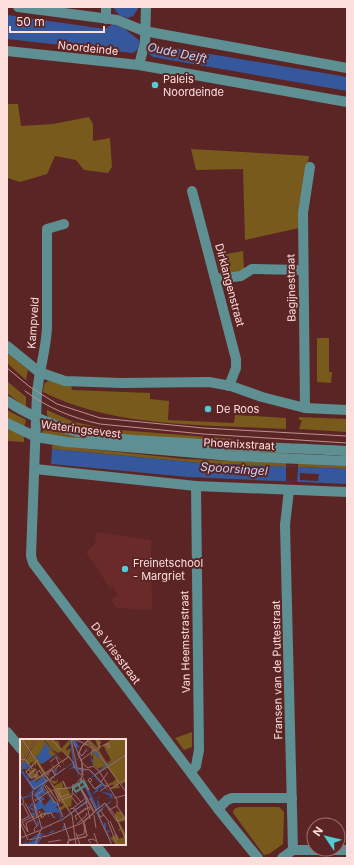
<svg xmlns="http://www.w3.org/2000/svg" width="354" height="865" font-family="Inter,sans-serif">
<style>
.built{fill:#6a2a2a}
.green{fill:#775a1c}
.water{fill:#35589c;fill-rule:evenodd}
.pier{fill:#5c2525}
.lines{fill:none;stroke-linecap:round;stroke-linejoin:round}
.minor{stroke:#5e8f93;stroke-width:10}
.tram{stroke:#ba9291;stroke-width:1}
.poi-dot{fill:#52ccd5;stroke:#5c2525;stroke-width:1.5}
.labels{text-anchor:middle;stroke-width:4;stroke-linejoin:round;paint-order:stroke}
.street-label{font-size:11px;fill:#fcdedc;stroke:#5c2525}
.poi-label{font-size:11px;fill:#fcdedc;stroke:#5c2525;text-anchor:start}
.water-label{font-size:12px;font-style:italic;fill:#c0d6fd;stroke:#5c2525}
.inset-road{fill:none;stroke:#9c6f6e;stroke-width:1}
.view{fill:#4a908a;fill-opacity:0.15;stroke:#4a908a;stroke-width:2}
.inset-edge{fill:none;stroke:#fcdedc;stroke-width:2}
</style>
<rect width="100%" height="100%" fill="#5c2525"/>
<path class="built" d="M96,532L151,540L152,610L117,608L111,600L118,595L113,587L110,588L86,552L95,544Z"/>
<g class="green">
<path d="M7,104H18L21,126L53,124L89,117L93,124V141L110,138L112,167L108,173L84,170L76,160L55,156L47,174L20,182L8,178Z"/>
<path d="M191,149L309,156L299,212V228L245,240L243,169L196,170Z"/>
<path d="M243,251L244,269L239,273L221,274L216,256Z"/>
<path d="M317,338H329V372H332L331,383L317,382Z"/>
<path d="M7,352L28,370L26,380L7,363Z"/>
<path d="M7,381L26,397V408L7,393Z"/>
<path d="M48,381L71,385L72,390L150,393V399L169,401L168,420L234,423L235,415L286,418V429C206,424 117,429 43,392L44,384Z"/>
<path d="M7,410L26,420L24,428L7,419Z"/>
<path d="M47,410L74,422L107,429L233,439V444L86,431L49,419L47,415Z"/>
<path d="M299,417L347,419V432L299,429L302,420H299Z"/>
<path d="M43,426L58,432L88,438L287,452V455L194,452L42,434Z"/>
<path d="M7,428L24,436V442L7,441Z"/>
<path d="M52,445L185,459L286,463V467L201,463L52,449Z"/>
<path d="M298,463L347,465V469L298,467Z"/>
<path d="M192,732V747L184,750L175,738Z"/>
<path d="M239,807H279L284,812L283,844L269,854L264,855L233,813L234,809Z"/>
</g>
<g class="water">
<path d="M113,7H139L133,16L128,18L119,15Z"/>
<path d="M7,15L105,29L113,24L125,29L140,41L137,50L133,53L7,39Z"/>
<path d="M151,44L347,77V91L153,57L148,53Z"/>
<path d="M52,449L201,463L347,469V484L188,477L51,464ZM300,473L319,474L318,481L300,480Z"/>
</g>
<path class="pier" d="M286,467H298L297,482L286,481Z"/>
<g class="lines">
<g class="minor">
<path d="M18,7L117,20L144,31L347,68"/>
<path d="M106,19V7"/>
<path d="M7,51L139,65L347,102"/>
<path d="M139,65L145,42L146,7"/>
<path d="M192,191L236,359V368L229,386"/>
<path d="M64,224L47,229V328C46,350 39,371 37,393L31,556L33,563L218,809L258,858"/>
<path d="M217,279L241,276L252,269L302,270"/>
<path d="M7,346L39,372L65,381L121,383L209,382L231,386L262,397L305,408L347,410"/>
<path d="M7,401C67,440 118,439 187,443C240,447 294,448 347,451"/>
<path d="M305,408L303,213L310,167"/>
<path d="M7,423L36,437L67,442L232,456L347,461"/>
<path d="M35,469L196,486L347,492"/>
<path d="M289,490L285,525L293,850"/>
<path d="M7,732L21,749"/>
<path d="M191,771L196,766L199,750L196,486"/>
<path d="M218,809L227,800L232,798H292"/>
<path d="M95,844L106,858"/>
<path d="M282,858L293,850H347"/>
</g>
<g class="tram">
<path d="M7,368L30,387L57,404L100,418L203,428L347,436"/>
<path d="M25,391C48,408 72,418 100,424L203,434L347,443"/>
</g>
</g>
<g class="poi-dot">
<circle cx="155" cy="85" r="4"/>
<circle cx="208" cy="409" r="4"/>
<circle cx="125" cy="569" r="4"/>
</g>
<g class="labels">
<g class="street-label">
<text transform="translate(88 48) rotate(6)" y="4">Noordeinde</text>
<text transform="translate(230 285) rotate(75)" y="4">Dirklangenstraat</text>
<text transform="translate(291 288) rotate(-91)" y="4">Bagijnestraat</text>
<text transform="translate(33 323) rotate(-86)" y="4">Kampveld</text>
<text transform="translate(81 429) rotate(7)" y="4">Wateringsevest</text>
<text transform="translate(239 444) rotate(3)" y="4">Phoenixstraat</text>
<text transform="translate(185 642) rotate(-91)" y="4">Van Heemstrastraat</text>
<text transform="translate(116 653) rotate(53)" y="4">De Vriesstraat</text>
<text transform="translate(277 670) rotate(-91)" y="4">Fransen van de Puttestraat</text>
</g>
<g class="poi-label">
<text x="163" y="83">Paleis<tspan x="163" dy="13">Noordeinde</tspan></text>
<text x="216" y="413">De Roos</text>
<text x="133" y="567">Freinetschool<tspan x="133" dy="13">- Margriet</tspan></text>
</g>
<g class="water-label">
<text transform="translate(177 53) rotate(12)" y="4">Oude Delft</text>
<text transform="translate(234 469) rotate(4)" y="4">Spoorsingel</text>
</g>
</g>
<g transform="translate(20 739)">
<rect width="106" height="106" fill="#5c2525"/>
<path d="M0,0H15L0,26L1,2ZM17,0H23L41,23L32,31L35,35L32,31L26,35L29,40L33,37L35,39L31,40L33,42H37V39L38,41L37,44L34,45L29,41L23,48L27,53L30,52L28,47L31,51L35,50L30,43L34,47L45,41L42,43L43,49L50,47L47,49L52,58L51,68L48,67L50,74L46,68L40,72L39,69L44,66L38,61L35,51L32,52L34,57L31,53L27,54L37,64L33,66L38,70L36,73L28,75L30,79L25,73V77L23,75L21,79L19,77L22,75L20,71L23,74L25,73L18,60L13,61L17,59L13,56L18,55L15,54L29,41L24,37L14,42L15,38L9,39V32H6L7,35L5,32L8,30L12,31L10,34L13,29L17,30L14,34L20,37L23,35L16,23V28L14,24L13,28H10L14,22L0,31ZM35,16L41,23L34,28L31,24L33,29L26,34L20,25ZM24,50L31,60L24,67L16,57ZM24,0L38,2L42,12L38,14L33,11L42,22L48,18L41,10L50,0V5L46,10L47,12L49,10H51L53,23L51,10L49,16L52,21L49,18L43,23L45,27ZM69,0L78,9L75,0H82L79,2L82,3L79,6L82,7L79,11L87,24L91,21L83,6L92,0H105L106,43L102,45L106,52L100,43L98,45L100,49L90,50L95,46L87,45L85,40L88,45L93,43L96,40L92,35L87,28L80,33L84,39L79,32L84,27L78,30L73,26V16L70,18L72,10L69,6L62,8L67,6L68,1L87,26ZM97,72L102,73L106,82L99,83L106,95V106H97L90,99L97,95L99,100L104,98L101,91L98,92L100,89L97,82H94L97,81L95,76Z" fill="#775a1c" fill-rule="evenodd"/>
<path d="M23,0L32,11L29,10V14L32,18L35,16L33,12L41,23L35,16L28,21L32,27L28,21L22,25L17,20L15,17L18,19L16,16L18,17L25,5L28,10L29,9ZM50,0L55,1L60,9L56,8L59,12L55,8L52,1L54,22L67,13H66L63,10L66,13L71,10L54,23L59,30L72,33L75,31L72,33L74,36L85,27L79,17L76,18V13L73,15L74,16L71,18L74,24L73,25L71,22V18L73,16L72,14L76,12L86,27L106,13L75,36L93,57L91,63L78,73L84,87V84H86V92L90,91L88,94L93,106L78,76L74,73L68,63L42,81L43,84L41,81L31,86L33,91L34,93L42,91L44,85L46,88L42,91L27,95L33,91L31,87L27,88L21,91L20,94H23L20,96L26,95L19,98L18,102L19,101L18,100L20,99H22L17,106H4L3,101L4,104H6L4,97L7,104L17,101L9,102L18,100L19,96L18,98L10,100L18,95L17,81L10,84L17,80L14,66L9,68L13,69L16,79L6,84L16,79L14,76L3,81L14,75L9,77L4,67L9,76L14,73L8,68L12,64L14,66L11,58L10,57L3,60V58L7,57L6,54L7,57L10,56L9,50L10,54L13,51L1,33L2,31L0,32L3,28L2,27L1,29L0,28H1L5,21H6L8,24L6,21L4,23L8,25L10,29L8,30V26L7,30H2L6,37L8,36L10,40L14,38L16,40L14,38L12,40H10L7,37L9,43L13,40L16,43L22,38L25,41L27,39L23,37L25,36L28,40L26,43L35,36L31,31L38,27L32,31L34,34L37,29L36,36L53,23L51,10L47,11L45,8L47,11L51,10ZM53,24L54,27L49,30L56,29L59,40L58,31L61,32L62,35V32H68L74,36L64,44L61,40L70,59L68,61L71,60L76,71L80,69L79,63L88,56L91,57L86,61L91,58L92,61L75,74L58,47L66,62L42,80L38,75L41,81L22,90L19,95L17,90L20,83H18L10,55L22,46L13,56L19,61L15,66L17,72L22,69L27,75L36,73L38,75L34,78L37,81L35,77L38,75V74L39,73L41,78H42L39,69L36,72L38,69H35L41,64H35L28,55L26,54L31,60L24,67L22,62L25,60L20,56L26,54L23,46ZM74,37L81,45L74,50L68,41ZM67,41L76,51L72,55L79,52L77,51L83,47L91,55L80,52L84,54L81,57L84,54L88,56L79,63L77,60L81,57L77,59L78,70L72,57L76,54L72,57L65,43Z" fill="#35589c" fill-rule="evenodd"/>
<path class="inset-road" d="M2,0L52,76L56,106M31,0L53,23L54,28L61,36M51,0L57,29M53,0L66,5L68,1M68,0L106,53M82,7L86,5L88,9L90,8L88,4L86,6M59,14L62,17L67,10M58,16L62,7L69,0M0,20L6,21L12,30M60,22L73,12M30,23L36,18L39,25M62,24L68,29L73,27L79,32M0,28L16,0M57,29L70,31L85,47L87,46M17,32V37L11,39L6,33L18,21M79,32L97,61V67M33,33L39,26L41,28M8,36L16,30L9,36M29,36L27,35L32,31L35,36M75,36L106,16M14,38L19,31L26,42M7,39L14,50L28,41M63,39L69,51L65,44M30,40L45,29M61,40L68,51M14,42L48,18M81,43L88,33M69,44L72,41L70,39L68,41L74,49L75,50L81,45M24,46L35,64M26,46L38,63M55,46L63,37L62,23L58,16L62,7L66,5L75,12L80,8L78,2M45,47L43,42L46,49M36,50L50,49L56,45M38,50L41,58L49,55M90,50L106,40M34,51L40,63M13,52L12,57L22,90M80,52L91,45M53,54L61,63M0,55L4,63L0,67M52,57L53,45M67,59L74,72M70,59L76,71M94,59L106,56M67,60L58,46V44L67,59V60L66,62L70,80M42,61L51,57L57,65M15,62L28,53M21,63L16,56L23,51L21,48M37,63L43,78M5,64L11,75M85,64L89,71L97,67M14,66L17,79M97,67L106,81M53,69L66,59M50,70L54,69L63,83L67,97M83,70L78,73L80,78L84,76M80,71L89,83M89,71L97,82L105,79M19,72L22,79L26,75M74,73L85,64L95,76L106,101M11,75L17,87L14,90L15,93M59,75L69,68L70,71M74,76L76,89M78,76L92,106M42,81L66,63M57,81L55,77L66,69M0,82L9,77L3,65M90,82L98,101M0,83L8,101M88,83L97,106M44,84L49,99L48,106M57,85L67,76L66,74M8,93L6,84L23,75L31,74L34,79M8,93L2,83L14,77L13,79M56,94L60,106M74,94L78,106M57,97L64,95L65,86M24,98L60,85L85,64M0,99L21,91M9,101L26,97M48,101L66,98M28,103L41,101M71,104L68,101L73,100L76,102M15,106L21,90L41,81M47,106L48,102L67,97L64,83L74,74L59,47L62,37V23L52,0"/>
<path class="view" d="M63,42L66,46L56,53L53,49Z"/>
<rect width="106" height="106" class="inset-edge"/>
</g>
<rect width="354" height="865" fill="none" stroke="#fcdedc" stroke-width="16"/>
<g transform="translate(326 837) rotate(305)"><circle r="19" fill="#5c2525" stroke="#9c6f6e"/>
<path d="M0-3L7 15L0 10L-7 15Z" fill="#52ccd5"/>
<text y="-6" font-size="11" font-weight="bold" text-anchor="middle" fill="#fcdedc">N</text>
</g>
<path d="M10 26v6h94v-6" fill="none" stroke="#fcdedc" stroke-width="2"/>
<text x="16" y="26" font-size="12" fill="#fcdedc" stroke="#5c2525" stroke-width="3" paint-order="stroke">50 m</text>
</svg>
